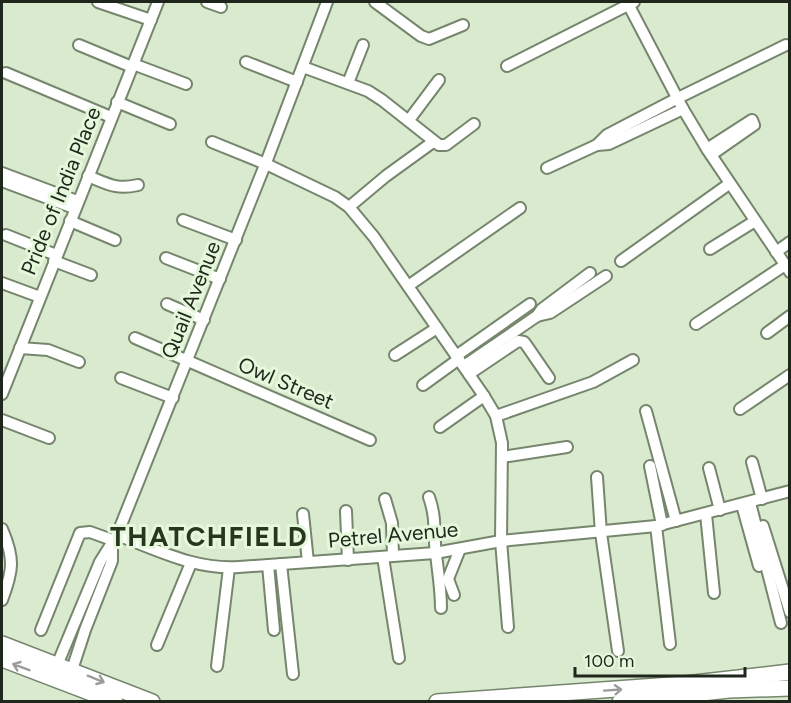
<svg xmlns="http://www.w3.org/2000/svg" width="791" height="703" font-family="Figtree,sans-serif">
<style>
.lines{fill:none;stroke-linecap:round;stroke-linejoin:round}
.street-casing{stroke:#76866d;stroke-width:14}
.secondary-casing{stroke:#76866d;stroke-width:18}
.street{stroke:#fff;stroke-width:10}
.secondary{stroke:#fff;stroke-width:15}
.oneway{stroke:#9a9d99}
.labels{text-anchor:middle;stroke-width:6;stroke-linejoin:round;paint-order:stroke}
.street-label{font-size:21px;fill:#1f261c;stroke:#e6f8dc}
.district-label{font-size:27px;font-weight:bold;letter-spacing:1.5px;fill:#283620;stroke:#e6f8dc}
</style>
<rect width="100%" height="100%" fill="#d9eacf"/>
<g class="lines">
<g class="street-casing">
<g id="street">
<path d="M98,2L151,20"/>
<path d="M207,2L221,7"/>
<path d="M375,2L421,36L429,39L463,25"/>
<path d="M627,2L683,109L707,149L790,272"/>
<path d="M79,45L132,67"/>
<path d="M246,62L297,82"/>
<path d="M133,64L186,84"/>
<path d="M507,66L634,2"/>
<path d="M303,67L368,91L382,100L439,145H446L474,124"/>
<path d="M6,73L111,117"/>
<path d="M348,83L363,45"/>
<path d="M117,102L170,124"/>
<path d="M409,120L439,80"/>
<path d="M212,142L266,164L335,197L349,207L374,237L484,396L496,416L502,443L501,541L508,627"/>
<path d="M597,145L609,144L683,109"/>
<path d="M707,149L752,120L754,125L711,155"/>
<path d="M547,168L597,145L607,135L678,98L786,45"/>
<path d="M2,173L77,201"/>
<path d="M88,176C108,184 116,190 138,185"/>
<path d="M2,181L74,208"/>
<path d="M349,207L386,176L433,142"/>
<path d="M183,220L236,240"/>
<path d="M70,221L115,240"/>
<path d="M6,235L56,255"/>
<path d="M710,249L755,221"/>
<path d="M776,252L790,242"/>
<path d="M166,258L220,279"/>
<path d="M54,261L91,275"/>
<path d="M621,261L729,184"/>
<path d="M2,283L40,297"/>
<path d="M408,286L520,208"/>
<path d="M167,304L204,320"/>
<path d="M537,316L550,313L606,276"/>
<path d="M696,324L785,265"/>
<path d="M767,333L790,316"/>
<path d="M135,338L370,440"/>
<path d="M20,348L48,350L79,362"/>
<path d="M395,355L437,328"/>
<path d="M456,356L530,304"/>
<path d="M464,366L537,316L542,309L590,273"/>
<path d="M469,374L518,341L524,342L527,346L549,378"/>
<path d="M121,378L173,398"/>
<path d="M423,385L459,359"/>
<path d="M2,394L158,2"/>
<path d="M740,409L790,375"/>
<path d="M646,411L676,521"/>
<path d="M496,416L593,382L633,360"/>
<path d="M2,420L49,438"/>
<path d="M440,427L484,396"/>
<path d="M502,457L567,447"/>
<path d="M752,462L762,499"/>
<path d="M650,466L662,525"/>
<path d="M709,468L720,510"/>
<path d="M597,477L601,533L618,651"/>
<path d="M429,497C437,520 433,533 436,554C438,572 441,589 441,608"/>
<path d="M385,499L392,523L393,556"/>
<path d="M750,503L781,623"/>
<path d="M742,505L759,566"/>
<path d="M346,511L348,560"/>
<path d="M303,514L308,562"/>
<path d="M706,514L714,593"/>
<path d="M656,526L670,644"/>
<path d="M763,526L790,612"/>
<path d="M2,529C15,559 13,571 2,600"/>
<path d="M117,535C158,550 195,570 239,567L435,553L501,541L656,526L790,491"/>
<path d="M383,557L399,658"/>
<path d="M281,564L293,674"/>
<path d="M268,565L274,630"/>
<path d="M454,595L448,579L460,549"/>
<path d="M41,630L80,533L90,532L115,541"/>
<path d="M157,645L191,563"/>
<path d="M217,666L229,568"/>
<path d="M55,670L100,562L117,535L267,160L327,2"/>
<path d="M70,676L85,630L112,561V545"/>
</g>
</g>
<g class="secondary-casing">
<g id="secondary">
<path d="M2,644L152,702"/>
<path d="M2,659L115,702"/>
<path d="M437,702L685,684L790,672"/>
<path d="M620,702L729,690L790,688"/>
</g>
</g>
<use href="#street" class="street"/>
<use href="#secondary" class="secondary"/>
</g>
<defs><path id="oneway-shaft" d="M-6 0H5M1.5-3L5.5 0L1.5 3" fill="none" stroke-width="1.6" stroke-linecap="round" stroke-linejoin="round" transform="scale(1.5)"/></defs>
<g class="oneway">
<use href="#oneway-shaft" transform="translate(21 667) rotate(-159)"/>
<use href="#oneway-shaft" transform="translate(96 679) rotate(22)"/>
<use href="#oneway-shaft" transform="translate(613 690) rotate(-4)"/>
</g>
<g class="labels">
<g class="street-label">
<text transform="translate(61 191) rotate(-68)" y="7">Pride of India Place</text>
<text transform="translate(191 300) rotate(-68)" y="7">Quail Avenue</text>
<text transform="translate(286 383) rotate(23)" y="7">Owl Street</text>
<text transform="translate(393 535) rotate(-5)" y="7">Petrel Avenue</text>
</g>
<g class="district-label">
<text x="209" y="546">THATCHFIELD</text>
</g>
</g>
<rect width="791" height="703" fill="none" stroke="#1f261c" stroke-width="6"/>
<path d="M575 667v9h170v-9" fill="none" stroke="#1f261c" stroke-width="3"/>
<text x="584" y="667" font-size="18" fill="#1f261c" stroke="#e6f8dc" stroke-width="4.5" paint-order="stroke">100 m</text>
</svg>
